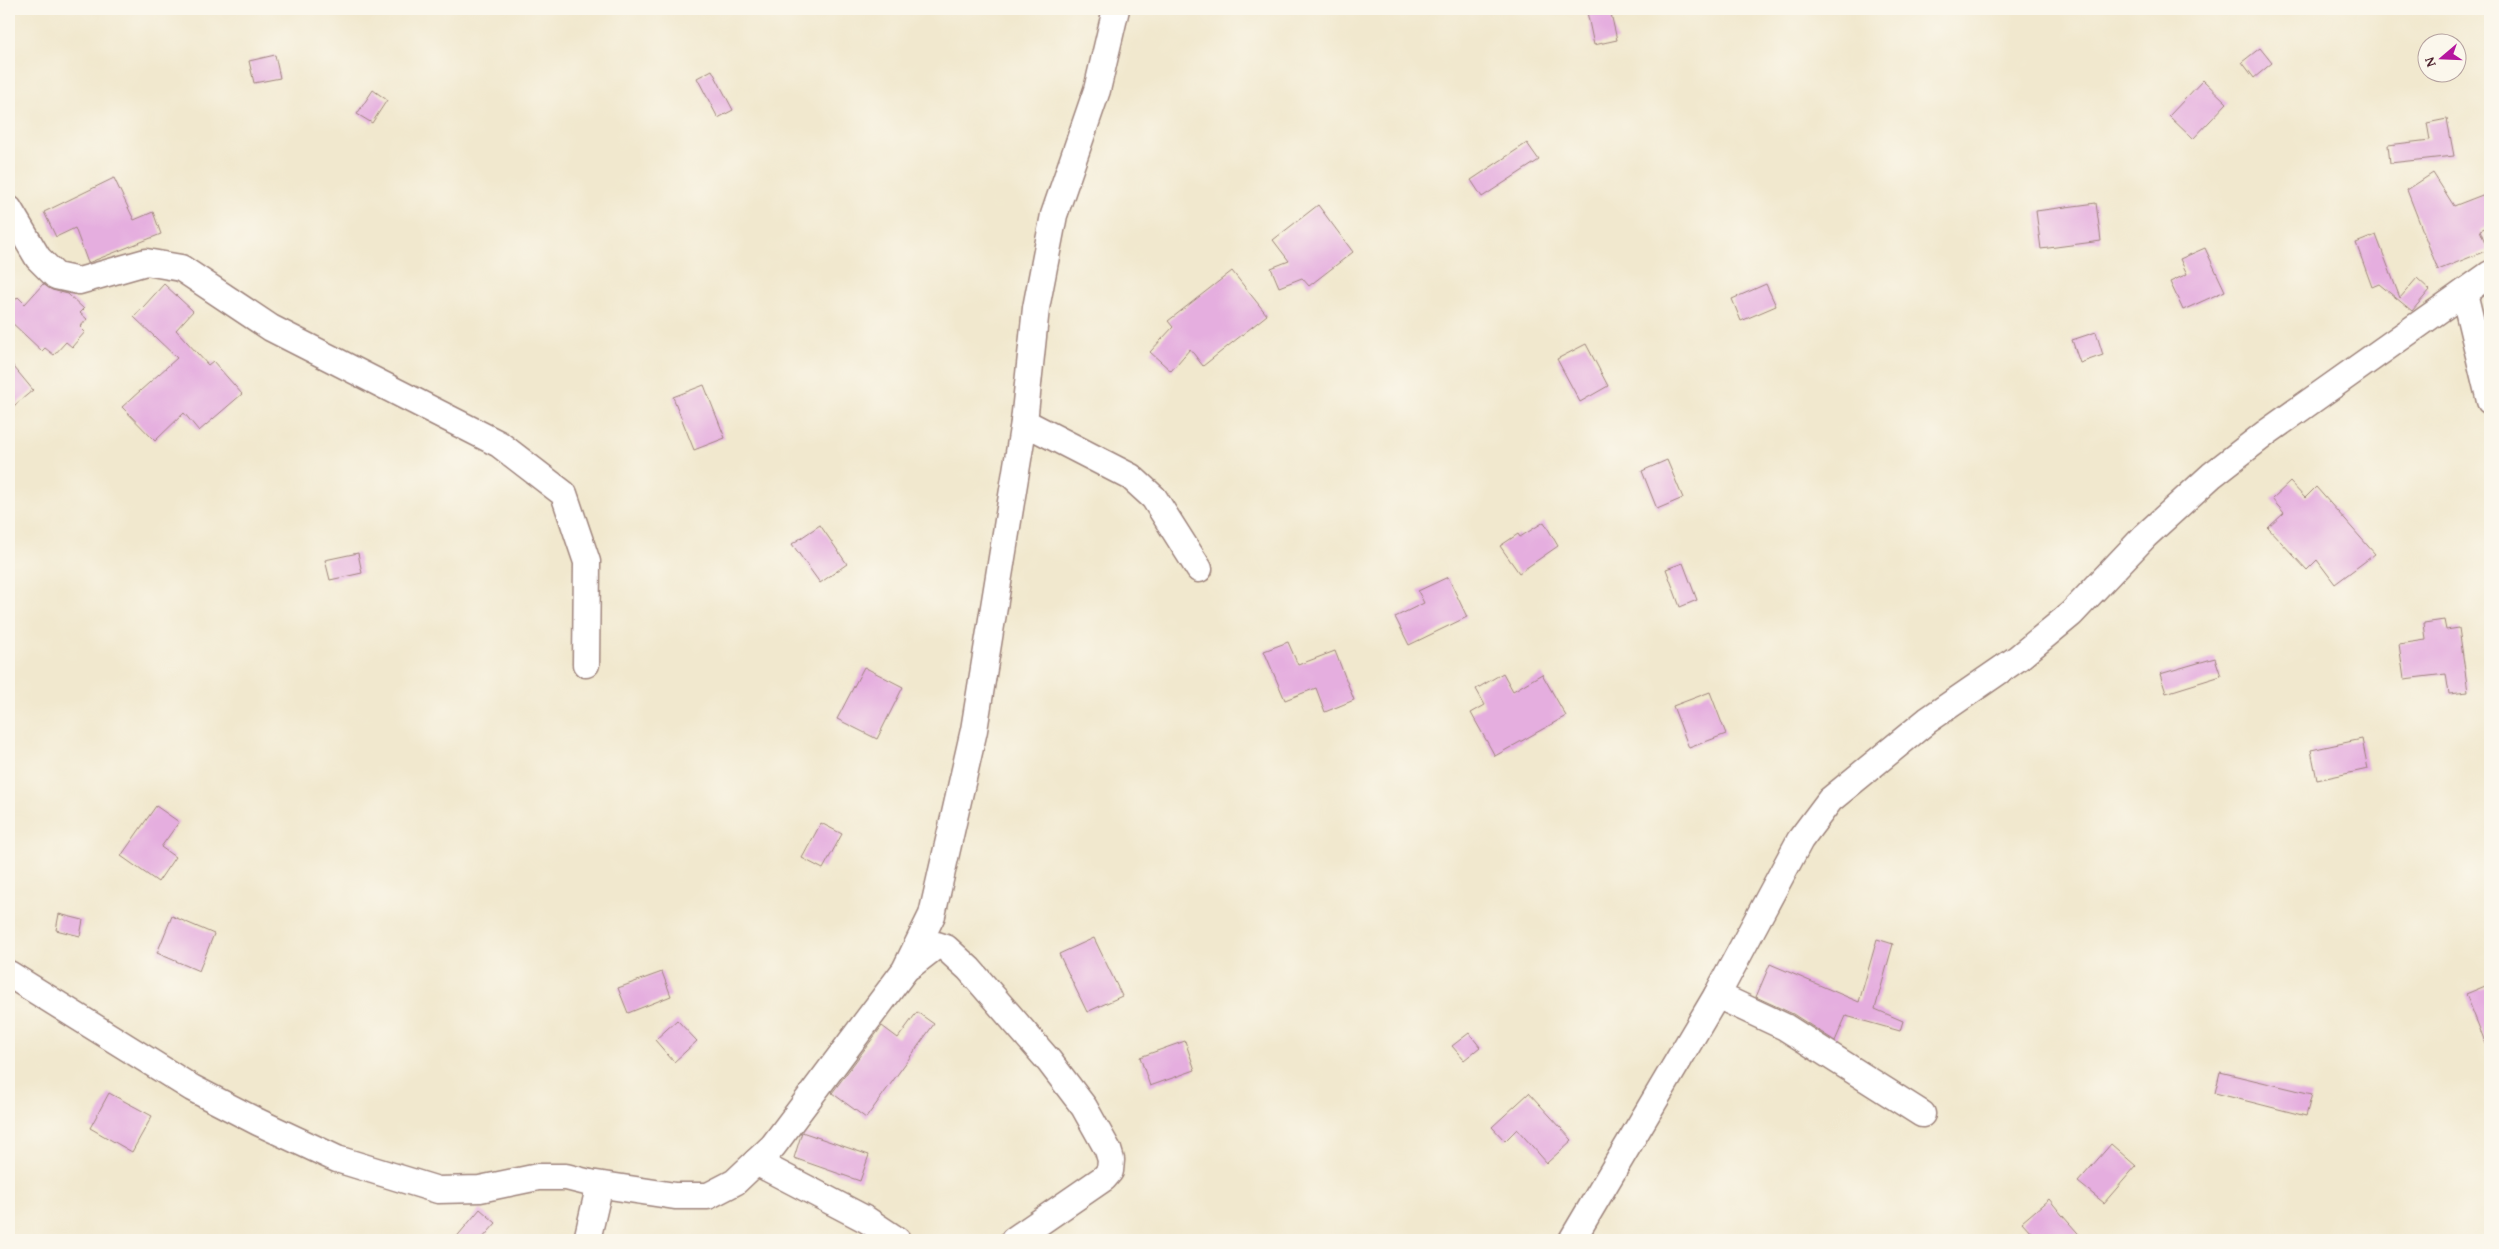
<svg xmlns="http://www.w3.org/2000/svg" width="2499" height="1249" font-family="'Gentium Book Plus',serif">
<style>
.building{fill:#e5aedf}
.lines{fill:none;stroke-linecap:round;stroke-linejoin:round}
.minor-casing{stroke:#9e847c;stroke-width:29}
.minor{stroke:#fff;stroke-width:26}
</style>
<rect width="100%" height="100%" fill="#fbf7ec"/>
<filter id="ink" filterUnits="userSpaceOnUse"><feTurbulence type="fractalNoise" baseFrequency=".02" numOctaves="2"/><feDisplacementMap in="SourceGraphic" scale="10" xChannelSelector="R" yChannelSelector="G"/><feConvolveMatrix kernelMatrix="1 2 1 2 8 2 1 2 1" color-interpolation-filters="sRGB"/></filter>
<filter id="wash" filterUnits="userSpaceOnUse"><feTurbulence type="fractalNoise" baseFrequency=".0096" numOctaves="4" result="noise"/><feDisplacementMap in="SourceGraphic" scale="20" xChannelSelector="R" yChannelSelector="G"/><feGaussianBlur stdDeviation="1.12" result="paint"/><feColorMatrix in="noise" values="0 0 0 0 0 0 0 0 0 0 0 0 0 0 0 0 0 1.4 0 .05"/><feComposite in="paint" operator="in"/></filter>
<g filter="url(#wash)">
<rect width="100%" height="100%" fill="#f1e8ce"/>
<g id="blocks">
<g class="building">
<path d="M1600,9H1610L1617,40L1594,45L1587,12Z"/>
<path d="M2260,48L2272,63L2254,78L2242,62Z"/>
<path d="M275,55L280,78L254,83L249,61Z"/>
<path d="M712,70L733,110L718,118L697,78Z"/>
<path d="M2203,80L2227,103L2193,139L2169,116Z"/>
<path d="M373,90L387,100L372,123L357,114Z"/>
<path d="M2447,119L2454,156L2390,163L2388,145L2430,140L2427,123Z"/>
<path d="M1527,143L1539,160L1482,197L1471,180Z"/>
<path d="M2433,173L2454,206L2490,192V226L2480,230L2488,250L2438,270L2407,190Z"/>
<path d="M114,178L134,220L153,212L161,234L88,263L75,228L56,237L44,212Z"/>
<path d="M2096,203L2101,241L2041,249L2036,211Z"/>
<path d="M1318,205L1353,252L1309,286L1302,278L1279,287L1271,268L1289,261L1273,240Z"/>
<path d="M2376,235L2400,298L2417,278L2430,290L2412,311L2379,284L2372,287L2356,243Z"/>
<path d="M2205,248L2225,291L2183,310L2170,282L2187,274L2180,259Z"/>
<path d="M1232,271L1267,315L1203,366L1190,349L1171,371L1150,352L1173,327L1168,321Z"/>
<path d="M43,284L52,290L68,294L84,309L80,313L87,319L80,327L85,332L72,347L66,342L54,355L45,348L42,351L9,320V307L18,297L25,304Z"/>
<path d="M164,284L193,311L176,330L208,365L213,361L242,394L199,431L184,413L155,441L122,407L177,358L134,317Z"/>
<path d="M1766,284L1776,306L1741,321L1732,299Z"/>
<path d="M2096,332L2103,355L2080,363L2072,340Z"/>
<path d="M1586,344L1608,386L1580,402L1557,359Z"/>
<path d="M9,361L33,390L9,410Z"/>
<path d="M704,385L725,438L694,450L673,397Z"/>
<path d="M1667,460L1683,498L1657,509L1642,471Z"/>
<path d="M2290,482L2305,498L2316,487L2375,554L2335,584L2317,560L2307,570L2268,528L2284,513L2272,499Z"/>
<path d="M1544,522L1558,546L1519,573L1500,546L1518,534L1520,537Z"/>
<path d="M820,525L847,564L820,583L792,544Z"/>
<path d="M358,553L362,573L330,580L325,560Z"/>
<path d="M1683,563L1697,600L1680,607L1666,569Z"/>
<path d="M1448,577L1467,617L1409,645L1395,617L1424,603L1418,591Z"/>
<path d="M2444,620L2446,630L2459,628L2468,692L2449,694L2446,674L2404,679L2399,644L2426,640L2424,623Z"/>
<path d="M1288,642L1298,665L1335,651L1354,700L1325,712L1316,688L1285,700L1264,651Z"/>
<path d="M2215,658L2221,676L2166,693L2160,674Z"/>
<path d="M864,667L903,687L877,739L837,719Z"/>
<path d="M1503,673L1513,691L1542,674L1566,716L1495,756L1471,713L1485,705L1476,689Z"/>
<path d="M1710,692L1726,734L1689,748L1673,706Z"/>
<path d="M2362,739L2368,769L2317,780L2311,750Z"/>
<path d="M156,806L179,822L161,847L175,857L158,882L121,856Z"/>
<path d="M821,823L842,834L823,869L802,858Z"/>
<path d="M59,914L83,920L80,936L56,930Z"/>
<path d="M172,916L214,934L199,971L157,953Z"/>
<path d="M1094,938L1122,996L1087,1012L1059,954Z"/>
<path d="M1877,939L1893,944L1875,1009L1903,1021L1900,1031L1846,1016L1835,1041L1793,1014L1756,997L1770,964L1859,1002Z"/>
<path d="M662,972L671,996L628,1013L618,988Z"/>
<path d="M2490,984V1052H2489L2466,994Z"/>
<path d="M917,1012L934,1024L866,1118L832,1093L882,1026L898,1038Z"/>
<path d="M677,1020L697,1041L674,1062L655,1040Z"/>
<path d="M1469,1033L1480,1047L1464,1060L1452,1046Z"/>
<path d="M1185,1041L1195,1070L1150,1086L1140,1057Z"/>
<path d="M2220,1072L2312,1094L2306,1116L2215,1093Z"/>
<path d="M109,1093L152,1116L132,1152L90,1128Z"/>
<path d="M1529,1093L1572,1140L1547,1163L1517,1129L1505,1141L1492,1127Z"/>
<path d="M802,1132L869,1155L860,1181L794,1158Z"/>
<path d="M2111,1144L2136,1166L2104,1203L2078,1182Z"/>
<path d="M2049,1199L2062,1215L2084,1240H2038L2022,1222Z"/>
<path d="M480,1209L496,1223L481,1240H454Z"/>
</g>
</g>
</g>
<g filter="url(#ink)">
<use href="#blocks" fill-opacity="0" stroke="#9e847c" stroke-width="1"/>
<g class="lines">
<g class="minor-casing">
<g id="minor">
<path d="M9,209L38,258L56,276L79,281L146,262L181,268L271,328L499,444L564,494L587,562L586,664"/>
<path d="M2464,293L2490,401"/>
<path d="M1024,422L1131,477L1154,498L1199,569"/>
<path d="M910,966L937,945L946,948L969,969L1049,1061L1084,1107L1108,1150L1111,1160L1110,1171L1104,1178L1014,1240"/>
<path d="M9,974L192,1088L258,1122L337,1159L438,1190L480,1189L538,1177H566L590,1183L675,1196H708L735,1182L773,1146L905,970L932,915L974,730L1024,422L1036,308L1054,215L1097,90L1116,9"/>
<path d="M1717,995L1785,1027L1922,1114"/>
<path d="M756,1162L867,1220L897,1240"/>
<path d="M587,1240L599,1188L590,1183"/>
<path d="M1572,1240L1717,995L1800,840L1830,800L1928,720L2018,658L2071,614L2145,536L2212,475L2266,433L2490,274"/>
</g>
</g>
<use href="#minor" class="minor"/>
</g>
</g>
<rect width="2499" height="1249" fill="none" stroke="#fbf7ec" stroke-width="30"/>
<g transform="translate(2442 58) rotate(251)"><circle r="24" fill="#fbf7ec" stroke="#b4a19f"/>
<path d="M0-4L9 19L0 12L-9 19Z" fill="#b5179e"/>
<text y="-8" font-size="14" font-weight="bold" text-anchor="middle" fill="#4a1f2b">N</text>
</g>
</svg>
